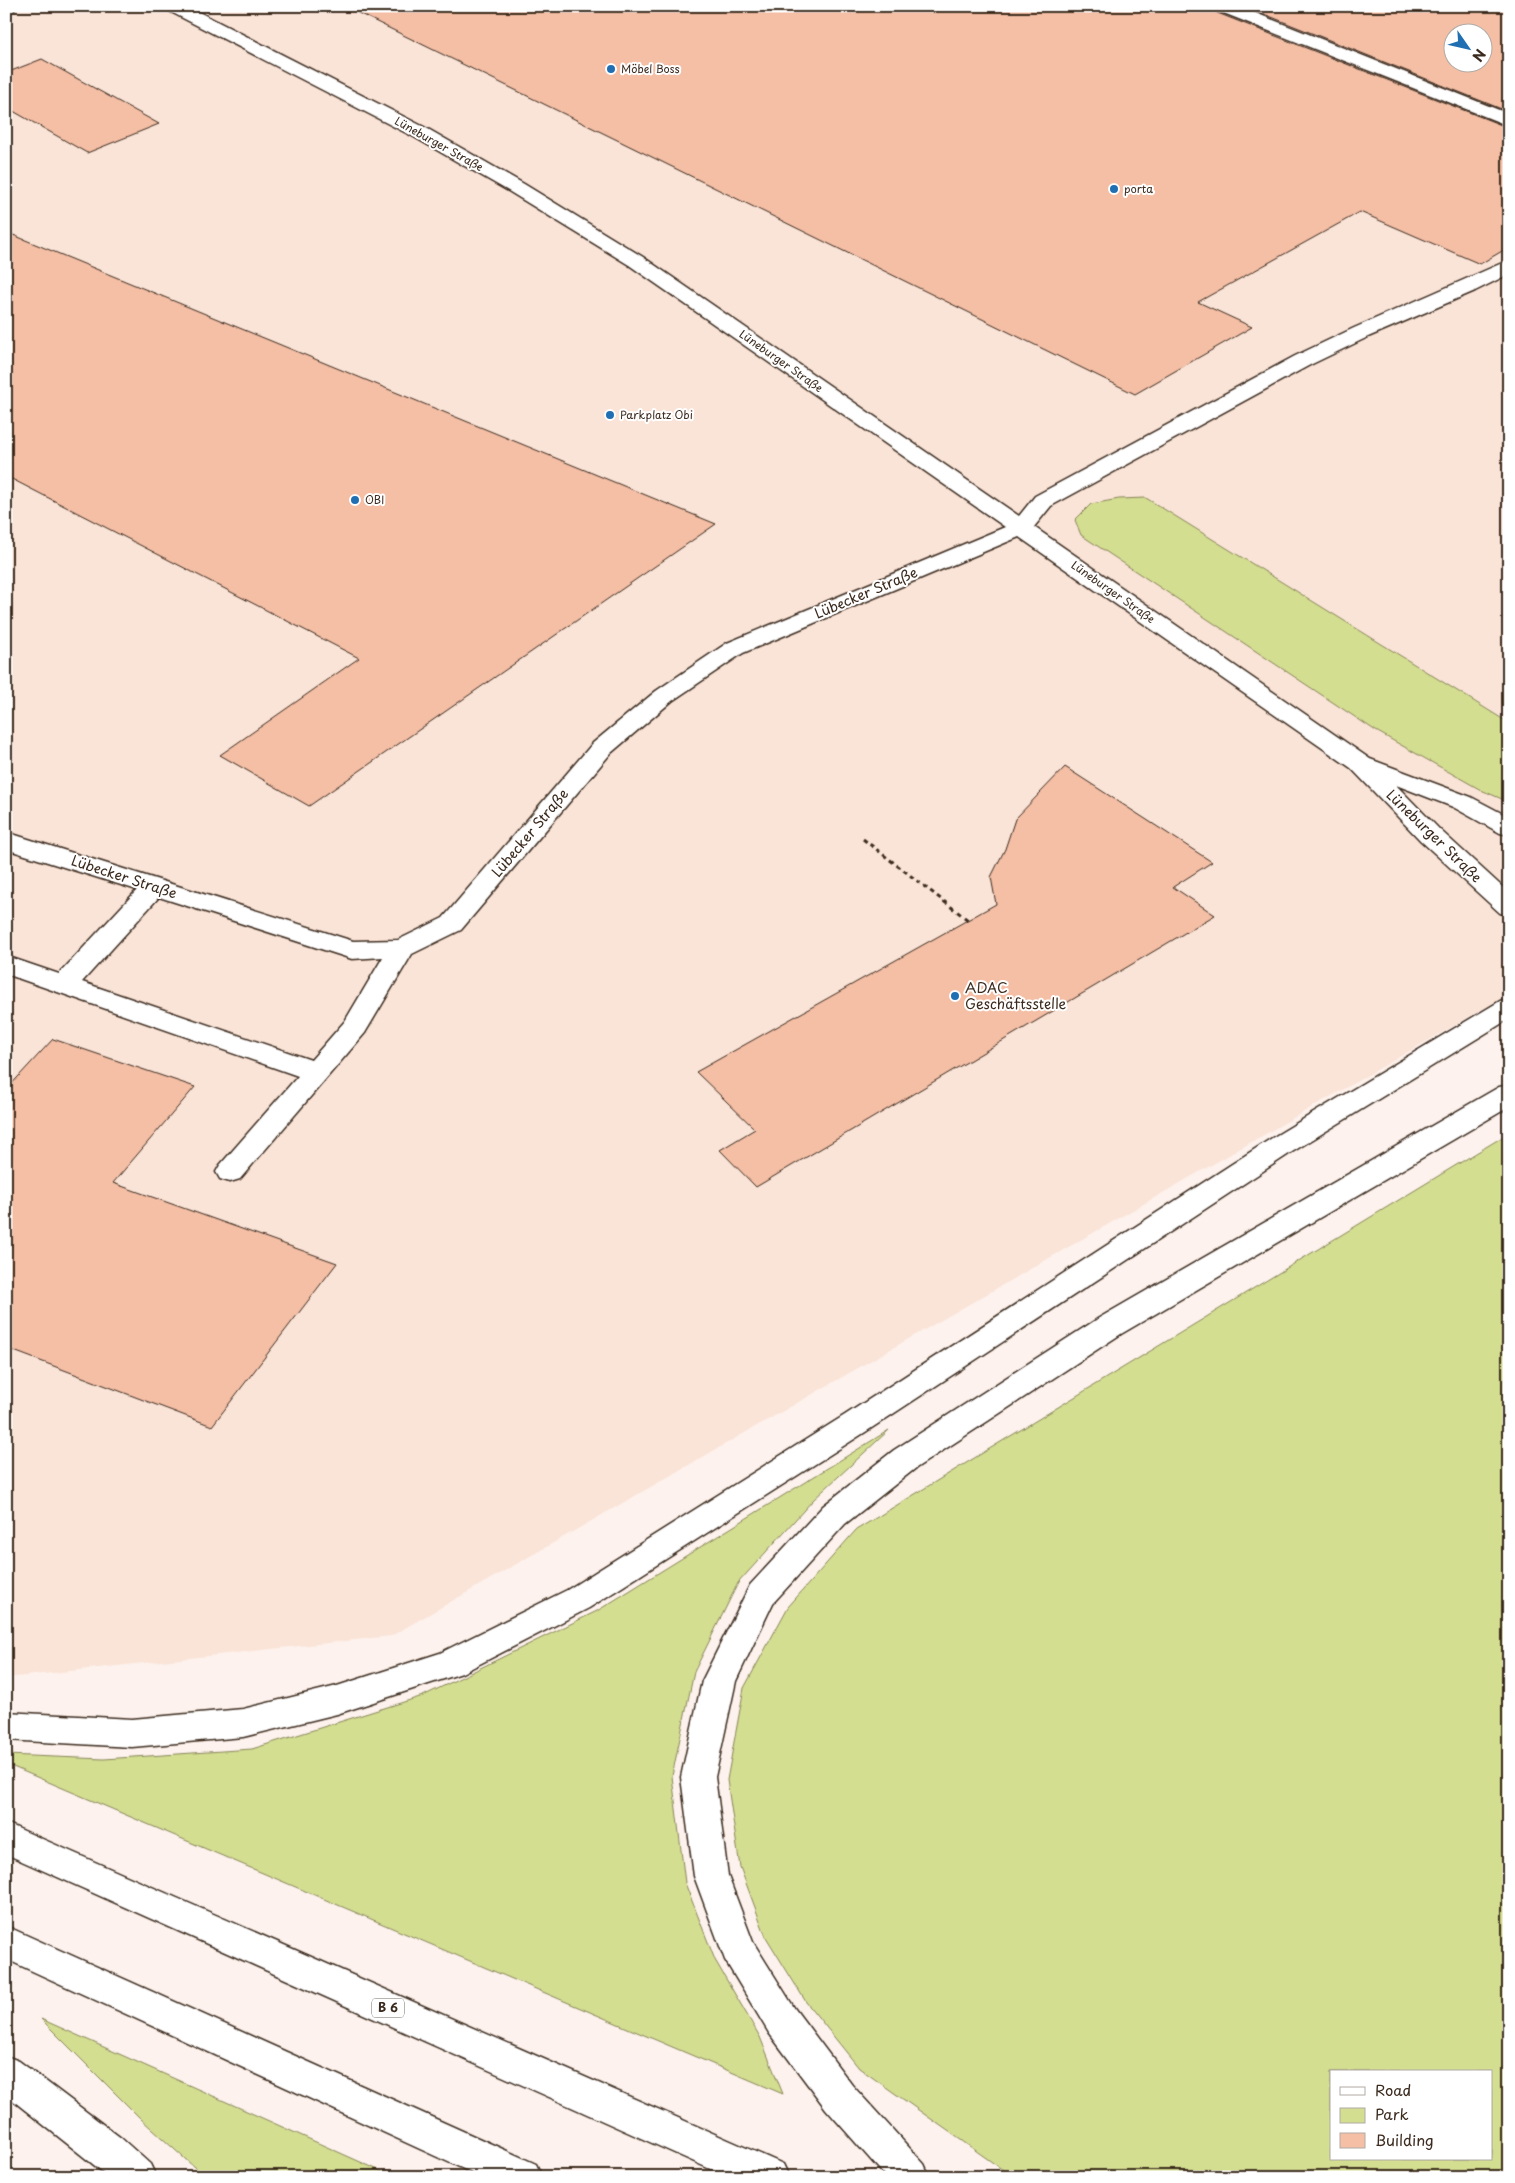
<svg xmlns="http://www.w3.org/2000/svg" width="1515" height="2183" font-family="'Playpen Sans',sans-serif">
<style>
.built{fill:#fae3d7;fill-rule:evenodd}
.green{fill:#d3de91;stroke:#878458;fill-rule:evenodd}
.building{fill:#f4bfa5;stroke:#3b2a1e;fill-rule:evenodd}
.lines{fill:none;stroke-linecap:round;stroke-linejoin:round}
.minor-casing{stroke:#3b2a1e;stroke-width:3}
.highway-casing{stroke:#3b2a1e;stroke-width:3}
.path{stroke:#3b2a1e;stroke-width:3;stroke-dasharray:4.5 4;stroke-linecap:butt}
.minor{fill:#fff;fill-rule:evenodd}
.highway{fill:#fff;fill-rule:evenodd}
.poi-dot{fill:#1f6fb2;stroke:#fff;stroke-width:2}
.labels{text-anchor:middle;stroke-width:4;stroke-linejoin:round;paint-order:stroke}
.far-poi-label{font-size:11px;fill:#3b2a1e;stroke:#fff;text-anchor:start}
.far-street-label{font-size:11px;fill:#3b2a1e;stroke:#fff}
.shield{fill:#fff;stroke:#766a62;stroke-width:1}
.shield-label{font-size:12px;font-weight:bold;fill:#3b2a1e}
.street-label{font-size:14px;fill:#3b2a1e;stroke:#fff}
.poi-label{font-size:14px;fill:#3b2a1e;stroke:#fff;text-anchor:start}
</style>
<rect width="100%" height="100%" fill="#fdf2ed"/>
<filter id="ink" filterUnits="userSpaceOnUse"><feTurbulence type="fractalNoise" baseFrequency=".02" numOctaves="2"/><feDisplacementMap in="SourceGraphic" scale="10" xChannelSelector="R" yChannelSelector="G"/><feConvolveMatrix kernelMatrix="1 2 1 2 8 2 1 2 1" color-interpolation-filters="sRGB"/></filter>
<g filter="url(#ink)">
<path class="built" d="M6,6H1509V994L391,1636L6,1678ZM1452,32H1482V62H1452Z"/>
<g class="green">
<path d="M1146,498L1509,723V802L1481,790L1376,731L1081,535L1075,520L1091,504L1119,499Z"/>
<path d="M1509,1133V2177H1013L859,2068L806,2002L766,1937L740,1867L727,1780L744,1688L788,1607L856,1530ZM1331,2072H1491V2159H1331Z"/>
<path d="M889,1430L813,1500L738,1583L694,1672L672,1776L685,1883L715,1960L760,2037L783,2094L6,1764V1755L104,1759L252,1749L423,1696L597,1611Z"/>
<path d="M41,2019L394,2177H205L141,2119Z"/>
</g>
<g class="building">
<path d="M344,6H1212L1215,12L1509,128V247L1480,264L1360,212L1198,302L1252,327L1135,394Z"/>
<path d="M1244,6H1509V112ZM1452,32H1482V62H1452Z"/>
<path d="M42,59L159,124L87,153L6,107V73Z"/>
<path d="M6,232L716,524L309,806L220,755L359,658L6,476Z"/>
<path d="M1065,767L1212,862L1173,887L1215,915L756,1187L720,1150L755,1129L696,1072L996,904L991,877L1005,849L1015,819Z"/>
<path d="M53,1039L195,1087L113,1183L337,1263L212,1426L6,1348V1090Z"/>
</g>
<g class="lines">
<g class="minor-casing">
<g id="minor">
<path d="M6,6H16L14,10L6,12Z"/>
<path d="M165,6H187L428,129L524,184L643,257L1019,516L1035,496L1295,356L1354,328L1509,260V274L1475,291L1368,337L1310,365L1051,506L1034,527L1370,759L1471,797L1509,817V835L1500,833L1453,807L1396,785L1439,829L1509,893V915L1500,913L1421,841L1351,768L1019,537L743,653L672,701L611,753L461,930L412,954L365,1033L240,1179L230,1182L220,1179L216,1172L220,1165L298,1076L6,974V956L59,974L137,890L6,849V832L353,941L398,940L443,918L593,743L656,691L727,643L1005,527L629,265L510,192L414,137L167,10ZM159,897L352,959L383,957L345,1021L311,1060L82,982Z"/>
<path d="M1214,6H1238L1509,114V126L1216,10Z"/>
</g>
</g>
<g class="highway-casing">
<g id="highway">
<path d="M1509,998V1019L1292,1152L867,1431L589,1608L462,1673L337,1714L243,1737L132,1747L6,1740V1712L132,1719L243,1709L337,1686L440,1653L567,1590L845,1415L1272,1138L1500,1001Z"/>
<path d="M1509,1085V1107L1121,1334L916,1468L845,1524L773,1603L736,1681L715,1777L728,1876L753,1942L795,2009L852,2085L924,2164L930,2177H886L826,2109L769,2033L725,1960L694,1876L681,1777L702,1681L750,1585L823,1506L894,1450L1099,1318L1499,1087Z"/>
<path d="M6,1823L783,2164L789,2177H728L6,1854Z"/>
<path d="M6,1926L536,2164L542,2177H481L6,1959Z"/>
<path d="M6,2056L19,2061L121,2138L150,2164L156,2177H109L6,2095Z"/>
</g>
</g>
<path class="path" d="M863,839L968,920"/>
<use href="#minor" class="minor"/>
<use href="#highway" class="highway"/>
</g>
</g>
<g class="poi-dot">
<circle cx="611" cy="69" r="5"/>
<circle cx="1114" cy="189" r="5"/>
<circle cx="610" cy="415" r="5"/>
<circle cx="355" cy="500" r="5"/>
<circle cx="955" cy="996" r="5"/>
</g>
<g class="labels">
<g class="far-poi-label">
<text x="621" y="73">Möbel Boss</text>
<text x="1124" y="193">porta</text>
<text x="620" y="419">Parkplatz Obi</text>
<text x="365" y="504">OBI</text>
</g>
<g class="far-street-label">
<text transform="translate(439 144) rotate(29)" y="4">Lüneburger Straße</text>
<text transform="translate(781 361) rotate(35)" y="4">Lüneburger Straße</text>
<text transform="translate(1113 592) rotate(35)" y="4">Lüneburger Straße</text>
</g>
<rect class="shield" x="372" y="1998.5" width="32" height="19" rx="4"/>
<g class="shield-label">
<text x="388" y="2012">B 6</text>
</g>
<g class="street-label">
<text transform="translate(866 593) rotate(-23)" y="5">Lübecker Straße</text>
<text transform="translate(530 833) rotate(-50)" y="5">Lübecker Straße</text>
<text transform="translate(1434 836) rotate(44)" y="5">Lüneburger Straße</text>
<text transform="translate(124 877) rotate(18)" y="5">Lübecker Straße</text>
</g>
<g class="poi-label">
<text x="965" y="993">ADAC<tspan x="965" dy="16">Geschäftsstelle</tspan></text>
</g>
</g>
<rect width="1515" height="2183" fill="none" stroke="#fff" stroke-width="25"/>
<rect x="12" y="12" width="1490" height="2158" fill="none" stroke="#3b2a1e" stroke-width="2" filter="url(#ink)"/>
<rect x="1330" y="2070" width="162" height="90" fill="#ffffff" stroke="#b1aaa5"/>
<rect x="1340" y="2087" width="25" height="8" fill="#ffffff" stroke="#b1aaa5"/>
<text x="1375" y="2096" font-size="15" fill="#3b2a1e">Road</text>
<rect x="1340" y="2108" width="25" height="15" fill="#d3de91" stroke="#b1aaa5"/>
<text x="1375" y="2120" font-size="15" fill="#3b2a1e">Park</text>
<rect x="1340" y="2133" width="25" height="15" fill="#f4bfa5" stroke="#b1aaa5"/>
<text x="1375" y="2146" font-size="15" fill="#3b2a1e">Building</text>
<g transform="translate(1468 48) rotate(124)"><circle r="24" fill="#ffffff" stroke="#b1aaa5"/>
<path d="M0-4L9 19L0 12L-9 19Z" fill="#1f6fb2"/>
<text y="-8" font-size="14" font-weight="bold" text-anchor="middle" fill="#3b2a1e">N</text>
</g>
</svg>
